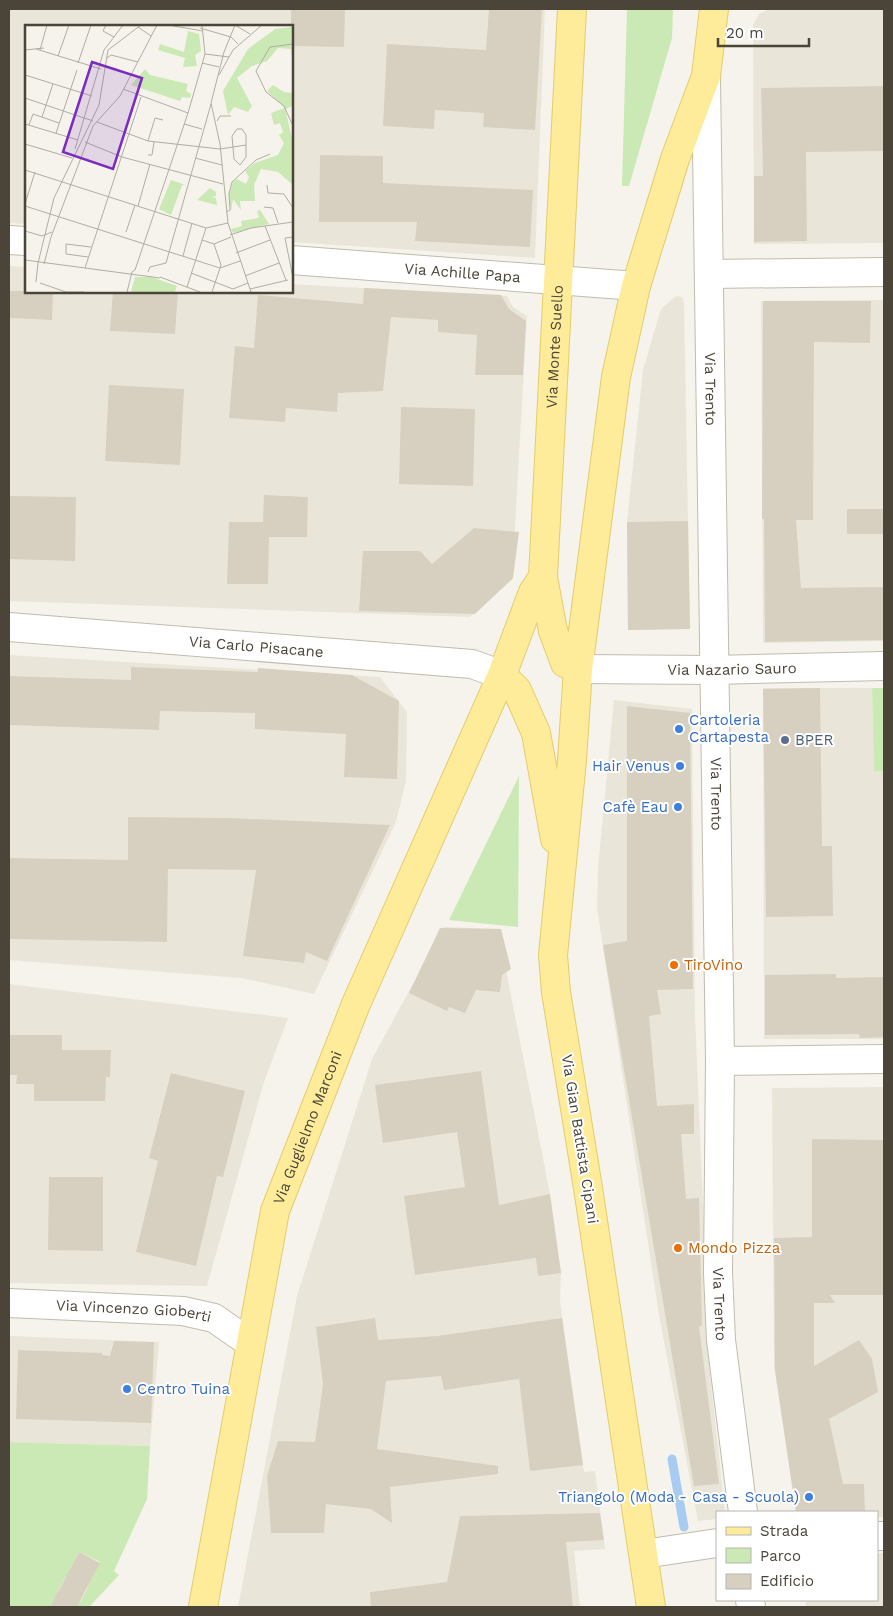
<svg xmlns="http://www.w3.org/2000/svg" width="893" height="1616" font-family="'Work Sans',sans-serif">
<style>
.residential{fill:#e9e6d9}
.green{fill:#cbe9b4;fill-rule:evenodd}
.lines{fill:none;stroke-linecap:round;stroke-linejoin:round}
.stream{stroke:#a8cbf1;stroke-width:9}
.building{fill:#d7d0c0}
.minor-casing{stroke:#c1bcad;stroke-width:30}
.major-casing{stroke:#e4cc69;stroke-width:30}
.minor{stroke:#fff;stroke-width:28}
.major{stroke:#feec9b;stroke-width:28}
.shop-dot{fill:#3f7fe0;stroke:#fff;stroke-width:2}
.service-dot{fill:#5c6f8a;stroke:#fff;stroke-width:2}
.food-dot{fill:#e8710a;stroke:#fff;stroke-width:2}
.labels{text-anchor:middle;stroke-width:4;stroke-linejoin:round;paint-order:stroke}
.street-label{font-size:15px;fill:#4a4538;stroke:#fff}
.shop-label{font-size:15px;fill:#366cbe;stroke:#fff;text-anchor:end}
.service-label{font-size:15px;fill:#4e5e75;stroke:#fff;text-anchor:start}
.food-label{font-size:15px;fill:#c56008;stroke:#fff;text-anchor:start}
.inset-road{fill:none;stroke:#b1ada3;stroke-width:1}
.view{fill:#7b2cbf;fill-opacity:0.15;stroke:#7b2cbf;stroke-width:2.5}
.inset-edge{fill:none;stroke:#4a4538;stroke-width:2.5}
</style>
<rect width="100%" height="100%" fill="#f5f3eb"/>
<g class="residential">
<path d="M9,9H545L535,258L291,242V26H26V224L9,223Z"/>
<path d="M769,9H884V243L754,244L753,25L759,14Z"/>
<path d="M9,266L26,267V291H291V284L507,296L513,307L527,316L512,580L470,617L9,601Z"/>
<path d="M676,296L682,297L684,303L690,629L628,630L627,522L643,370L661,309Z"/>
<path d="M884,300V641L763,643L761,301Z"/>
<path d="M9,655L380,677L407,712L406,781L396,822L314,994L241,978L9,960Z"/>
<path d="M763,688H872L874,771H884V1039H764Z"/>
<path d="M614,700L692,709L695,1013L710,1374L725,1512H717V1519L698,1521L659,1315L597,908L598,868Z"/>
<path d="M444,927L498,929L550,1194L561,1273L560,1301L584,1472L595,1471L605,1549L574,1551L580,1607H238L297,1296L372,1059Z"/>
<path d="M9,984L288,1018L263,1085L207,1286L9,1283Z"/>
<path d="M884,1087V1517H877V1512H796L774,1366L772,1088Z"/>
<path d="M9,1336L159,1342L150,1446L9,1442Z"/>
<path d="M877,1553H884V1607H806V1600H877Z"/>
</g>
<g class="green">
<path d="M627,9H673L672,38L629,186H622Z"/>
<path d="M872,688H884V771H874Z"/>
<path d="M519,776L518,927L449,920Z"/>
<path d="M9,1442L150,1446L147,1499L114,1571L119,1575L89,1607H73L55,1598L50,1607H9ZM79,1552L100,1562L92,1578L71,1567ZM66,1576L88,1587L80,1602L58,1591Z"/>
</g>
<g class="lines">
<path class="stream" d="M672,1459L684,1527"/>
</g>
<g class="building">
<path d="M291,9H345L344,47L291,46Z"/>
<path d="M489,9H542L535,130L483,127L484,113L435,110L434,129L383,126L387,44L486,50Z"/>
<path d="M884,86V151L806,152L807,241L754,242V176H763L761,88Z"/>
<path d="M320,155L383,156V183L533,190L530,247L415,241L417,222H319Z"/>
<path d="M364,288L501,295L509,309L526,321L523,375H475L477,335L438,332V320L391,317L383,391L338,393L337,412L286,408L285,422L229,418L235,346L254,348L258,295L363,304Z"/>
<path d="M9,291H53L52,320L9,318Z"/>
<path d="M113,291H178L175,334L110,331Z"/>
<path d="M763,301H871L870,343L814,342L813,520H796L801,588L884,587V640L765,642L764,519H762Z"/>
<path d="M109,385L184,389L180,465L105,461Z"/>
<path d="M401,407L475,409L473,486L399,484Z"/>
<path d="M264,495L308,497L307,537H269L268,584H227L229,522H263Z"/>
<path d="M9,496L76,497L75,561L9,559Z"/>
<rect x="847" y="509" width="37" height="25"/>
<path d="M688,521L690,629L628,630L627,522Z"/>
<path d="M474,528L519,532L513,578L475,614L359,611L363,551H420L432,564Z"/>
<path d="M131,667L258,672V668L352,675L399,701L397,779L344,777L346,734L255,729V713L160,711L159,730L9,725V676L131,680Z"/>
<path d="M820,688L822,846H832L833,916L766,917L763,689Z"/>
<path d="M627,706L690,713L693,989L657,990L661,1014L649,1016L657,1106L694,1104V1134H681L686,1199L699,1198L702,1325L699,1327L719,1484L694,1486L603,945L627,941Z"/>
<path d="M128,817L230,818L390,825L327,961L306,952L304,963L243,956L256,870L168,869L167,942L9,939V858L128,860Z"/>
<path d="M440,928L501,929L511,969L502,975L500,992L476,990L465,1013L449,1007L447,1011L409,993Z"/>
<path d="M836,974V978L884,977V1037L860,1038L859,1034L765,1035V975Z"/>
<path d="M9,1035H62V1050H111L110,1077H106L105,1101H34V1084H16L17,1075H9Z"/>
<path d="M481,1071L499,1205L550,1194L561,1273L538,1276L536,1258L415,1275L404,1196L465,1187L457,1132L383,1143L375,1085Z"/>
<path d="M171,1073L245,1091L223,1177L217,1176L196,1266L136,1252L158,1161L149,1158Z"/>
<path d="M812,1139L884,1140V1295H830L835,1303H814V1366L859,1340L872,1359L878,1392L829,1419L843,1484H864L865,1512H796L775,1370L774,1238L812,1237Z"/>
<path d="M49,1177H103V1251L48,1250Z"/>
<path d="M375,1318L378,1340L437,1336L562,1318L583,1465L530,1471L519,1379L444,1390L441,1376L386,1381L377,1449L498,1466V1474L390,1487L392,1523L371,1509L326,1504L324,1533H271L267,1476L278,1441L315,1442L323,1384L316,1327Z"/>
<path d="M114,1341L154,1342L151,1423L16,1419L18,1350L102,1353V1355L110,1356Z"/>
<path d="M600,1513L604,1540L566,1542L573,1607H371L370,1592L447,1582L460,1516Z"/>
<path d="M79,1552L100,1563L82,1597L77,1607H50Z"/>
</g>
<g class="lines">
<g class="minor-casing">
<g id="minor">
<path id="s1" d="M706,78L720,1061L718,1273L721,1340L743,1512"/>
<path d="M9,240L26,241"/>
<path id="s2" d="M291,260L636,286"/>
<path d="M709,274L884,272"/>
<path id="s3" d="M9,627L472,664L502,675"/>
<path id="s4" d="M578,669L713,670L884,666"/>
<path d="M720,1061L884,1059"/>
<path id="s5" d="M9,1303L183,1311L214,1318L250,1343"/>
<path d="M877,1536H884"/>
<path d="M644,1554L717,1543"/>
<path d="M750,1600L751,1607"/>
</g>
</g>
<g class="major-casing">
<g id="major">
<path d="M543,577L553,631L565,663L578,669"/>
<path d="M502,675L517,690L536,733L555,839"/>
<path id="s6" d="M203,1607L275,1211L356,1004L502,675L533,592L543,577L572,9"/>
<path d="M651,1607L588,1188L556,992L553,955L572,760L578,669L616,377L636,286L675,159L706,76L714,9"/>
</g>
</g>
<use href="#minor" class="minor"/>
<use href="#major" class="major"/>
</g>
<g class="shop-dot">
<circle cx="679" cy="729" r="5"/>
<circle cx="680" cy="766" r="5"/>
<circle cx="678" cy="807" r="5"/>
<circle cx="127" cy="1389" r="5"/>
<circle cx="809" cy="1497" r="5"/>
</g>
<circle class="service-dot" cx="785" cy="740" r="5"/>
<g class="food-dot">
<circle cx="674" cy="965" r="5"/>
<circle cx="678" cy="1248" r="5"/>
</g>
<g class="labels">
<g class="street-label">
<text dy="5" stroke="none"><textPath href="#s2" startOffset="172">Via Achille Papa</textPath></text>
<text dy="5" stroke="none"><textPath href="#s6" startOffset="1322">Via Monte Suello</textPath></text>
<text dy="5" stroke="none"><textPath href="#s1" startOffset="311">Via Trento</textPath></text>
<text dy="5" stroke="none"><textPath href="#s3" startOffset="248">Via Carlo Pisacane</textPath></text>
<text dy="5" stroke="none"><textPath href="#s4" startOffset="154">Via Nazario Sauro</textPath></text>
<text dy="5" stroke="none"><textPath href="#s1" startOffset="716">Via Trento</textPath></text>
<text dy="5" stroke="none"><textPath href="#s6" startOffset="492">Via Guglielmo Marconi</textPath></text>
<text transform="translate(580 1139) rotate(81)" y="5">Via Gian Battista Cipani</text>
<text dy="5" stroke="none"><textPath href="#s1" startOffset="1226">Via Trento</textPath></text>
<text dy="5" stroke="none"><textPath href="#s5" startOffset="125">Via Vincenzo Gioberti</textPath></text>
</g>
<g class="shop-label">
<text x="689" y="725" text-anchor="start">Cartoleria<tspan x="689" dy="17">Cartapesta</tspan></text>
<text x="670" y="771">Hair Venus</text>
<text x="668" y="812">Cafè Eau</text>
<text x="137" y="1394" text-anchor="start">Centro Tuina</text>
<text x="799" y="1502">Triangolo (Moda - Casa - Scuola)</text>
</g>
<g class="service-label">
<text x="795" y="745">BPER</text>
</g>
<g class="food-label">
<text x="684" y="970">TiroVino</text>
<text x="688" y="1253">Mondo Pizza</text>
</g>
</g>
<g transform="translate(25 25)">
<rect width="268" height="268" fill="#f5f3eb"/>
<path d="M267,2V34L266,24L253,23L242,36L227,41L212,53L227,81L223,87L209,82L203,90L198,66L223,24L250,4ZM163,6L174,9L176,26L170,30L172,41L158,42L160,33L133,25L135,19L159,27ZM120,44L125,50L163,59L161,66L166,69L165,73L157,72L155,76L106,60ZM248,60L259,67L267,68V81L261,84L242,66ZM260,83L267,114V159L253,147L236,144L229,160L230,176H215L216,185L208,174L206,187L204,170L208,157L212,154L221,159L224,152L220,146L230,138L253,130L259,118L254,110L258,107L255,98L249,100L246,88ZM146,155L161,160H157L146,190L134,184ZM185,163L191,167V171L186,172L191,173L192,180L172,175ZM235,185L244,199L208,208L206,204L217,201L216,196L234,193L232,186ZM110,252H126L152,261L150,267H106Z" fill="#cbe9b4"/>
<path class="inset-road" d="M81,0L78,6L89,12M143,0L178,6M210,0L199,27L186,78L195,119L203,198L226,267M210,0L225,9M113,2L126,11M175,3L206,12L213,19M268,19L245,22L231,46L241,67L259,81L268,101M11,24L76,44M0,25L19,23M15,25L22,0M180,29L204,32M33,31L44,0M82,33L86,30L113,37M53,38L66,0M177,38L194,42M0,50L67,71M194,50L208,25L237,0M98,64L163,88M0,73L68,96M17,92L28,59M192,96L195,91H206M72,97L123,116L195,124L221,120M0,99L53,115M159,99L177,104M4,100L8,89L34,98M212,104H217L221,110V132L215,140L209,134L207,111ZM31,108L52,45M123,116L130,93L138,95M60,117L97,132L198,159M0,119L47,133M50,124L79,25L98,0M123,130H127L129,117M170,133L197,140M0,145L181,203L203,198M242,160L243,168L259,169L268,183M0,179L10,147M0,181L195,243L215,236M113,181L125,139M239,182L248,183L253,198M201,187L205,185L204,169L207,157L231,135L245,129M240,201L261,255M0,206L17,211L27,207M101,207L110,180M205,210L226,203L268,197M268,212L260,213L268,253M177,215L189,219L206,212M211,228L245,215M158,231L167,198M63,232L41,229V219L66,222M0,235L135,253M13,238L29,173L74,80L83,25L116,0M19,239L26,212L68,101L95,71L132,0M60,243L116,72M107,247L110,245L163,88L180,29L177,0M123,247L125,242L141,238L186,79M166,248L208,264L223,258M220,251L254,238M135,252L175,267M11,257L13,238M15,258L41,267H59M162,262L181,203M225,264L263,255M102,267L107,247M187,267L196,240L189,219"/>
<path class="view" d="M67,37L117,53L88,144L38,127Z"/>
<rect width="268" height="268" class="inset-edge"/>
</g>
<rect width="893" height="1616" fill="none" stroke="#4a4538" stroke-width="20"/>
<rect x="716" y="1511" width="162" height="90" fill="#ffffff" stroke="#b7b5af"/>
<rect x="726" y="1527" width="25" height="8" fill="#feec9b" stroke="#b7b5af"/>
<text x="760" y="1536" font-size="15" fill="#4a4538">Strada</text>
<rect x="726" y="1548" width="25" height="15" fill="#cbe9b4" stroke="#b7b5af"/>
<text x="760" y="1561" font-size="15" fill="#4a4538">Parco</text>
<rect x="726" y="1574" width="25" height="15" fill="#d7d0c0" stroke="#b7b5af"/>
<text x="760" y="1586" font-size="15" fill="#4a4538">Edificio</text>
<path d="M718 38v8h91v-8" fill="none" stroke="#4a4538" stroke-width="2.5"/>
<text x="726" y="38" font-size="15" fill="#4a4538" stroke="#ffffff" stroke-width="4" paint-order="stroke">20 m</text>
</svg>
